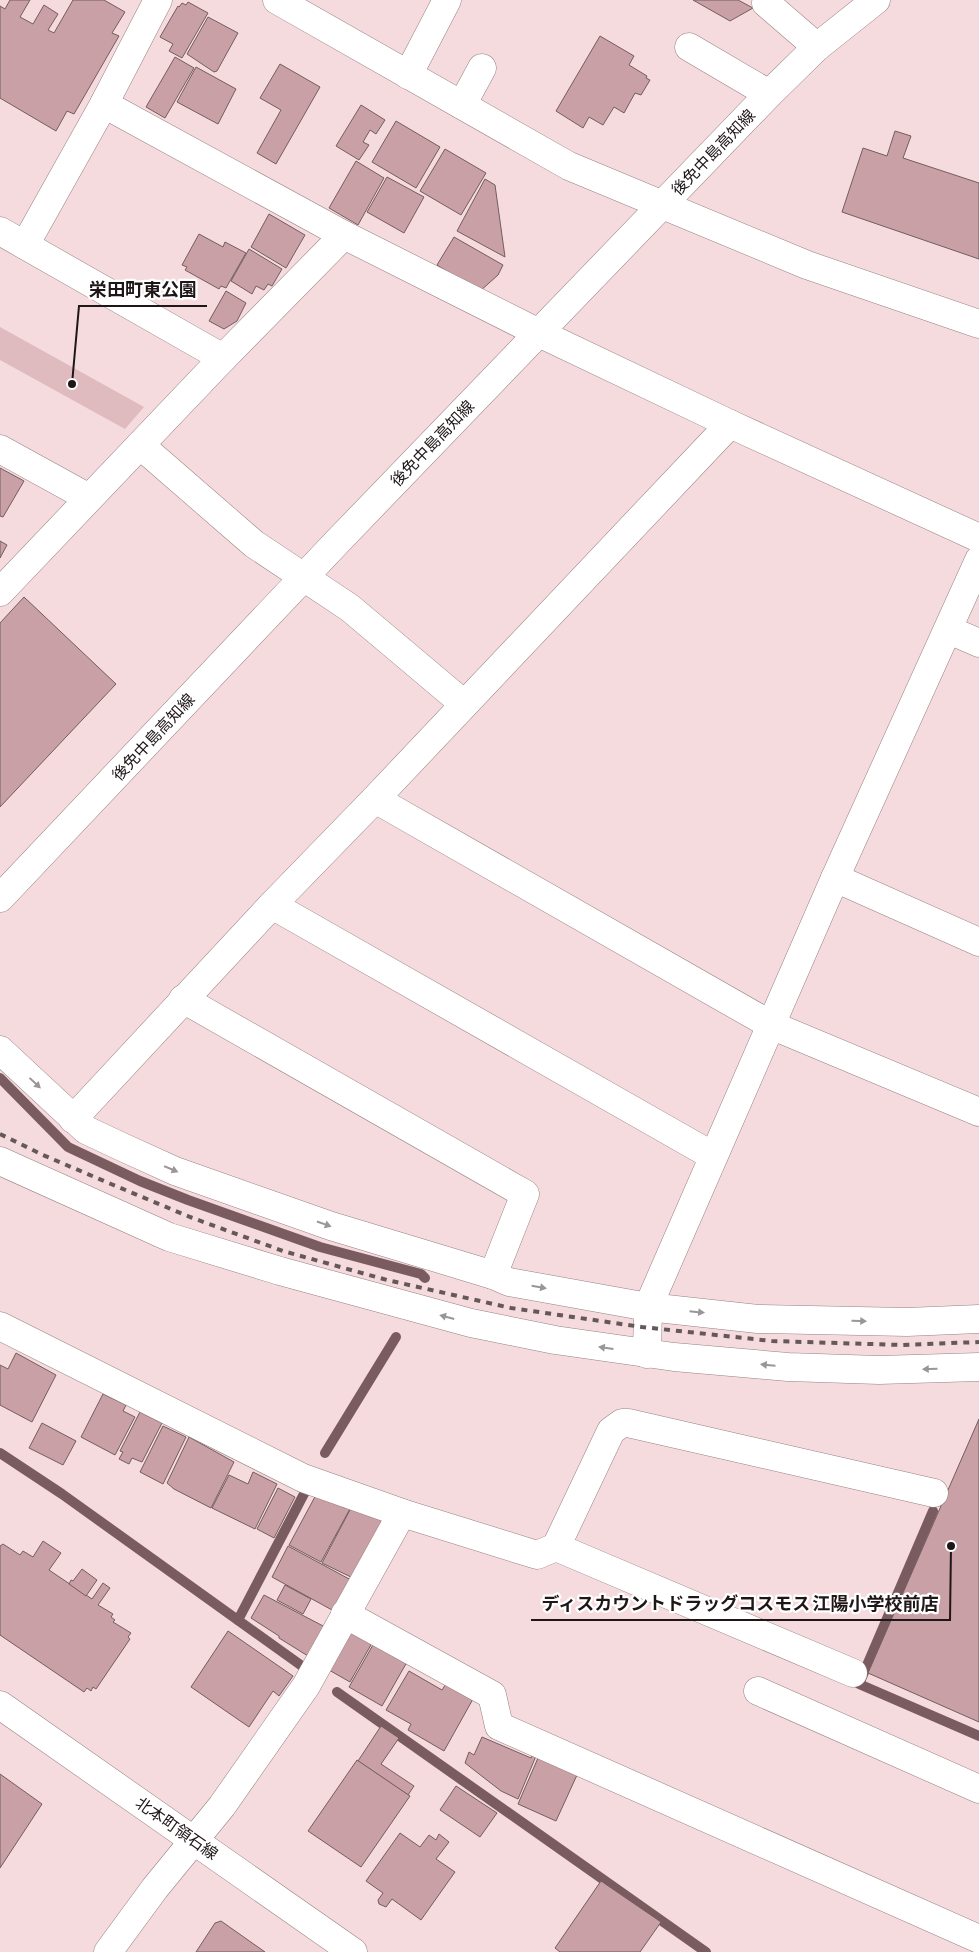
<svg xmlns="http://www.w3.org/2000/svg" width="979" height="1952" font-family="'Asap Condensed','Noto Sans JP',sans-serif">
<style>
.green{fill:#dfbbbf}
.lines{fill:none;stroke-linecap:round;stroke-linejoin:round}
.stream{stroke:#7a5c60;stroke-width:10}
.building{fill:#c9a0a5;stroke:#735d5f}
.minor-casing{stroke:#988083;stroke-width:29}
.major-casing{stroke:#988083;stroke-width:29}
.minor{stroke:#fff;stroke-width:28}
.major{stroke:#fff;stroke-width:28}
.rail{stroke:#665859;stroke-width:4;stroke-dasharray:6 6;stroke-linecap:butt}
.oneway{fill:#9a9697}
.labels{text-anchor:middle;stroke-width:4.5;stroke-linejoin:round;paint-order:stroke}
.street-label{font-size:16px;fill:#1e1617;stroke:#fff}
.leader{fill:none;stroke:#1e1617;stroke-width:2}
.callout-dot{fill:#1e1617;stroke:#fff;stroke-width:2}
.callout-label{font-size:18px;text-anchor:middle;font-weight:bold;fill:#1e1617;stroke:#fff;stroke-width:4.5;stroke-linejoin:round;paint-order:stroke}
</style>
<rect width="100%" height="100%" fill="#f5dbdd"/>
<path class="green" d="M0,327L144,407L125,429L0,360Z"/>
<g class="lines">
<g class="stream">
<path d="M0,1078L68,1147L140,1181L188,1200L320,1247L421,1274L425,1278"/>
<path d="M0,1453L62,1494L302,1666"/>
<path d="M325,1453L396,1337"/>
<path d="M933,1511L859,1684L979,1736"/>
<path d="M238,1620L306,1490"/>
<path d="M337,1692L706,1952"/>
</g>
</g>
<g class="building">
<path d="M10,0H30L20,17L33,24L44,5L58,14L48,30L54,33L73,0H104L125,12L112,33L119,36L74,114L67,111L56,131L0,98V6L5,9Z"/>
<path d="M693,0H738L753,8L730,21Z"/>
<path d="M188,2L208,13L182,58L169,51L173,44L160,37L178,6L179,7L182,3L186,5Z"/>
<path d="M208,17L238,33L217,71L214,72L187,54Z"/>
<path d="M600,36L634,56L629,65L647,76L646,78L650,80L641,95L635,93L624,113L614,107L603,125L589,117L583,128L556,111Z"/>
<path d="M175,57L194,68L165,118L146,107Z"/>
<path d="M280,64L320,87L276,164L257,153L281,110L260,98Z"/>
<path d="M196,67L236,89L218,124L177,102Z"/>
<path d="M361,105L385,120L376,134L370,130L363,142L369,145L359,160L336,146Z"/>
<path d="M396,121L440,147L416,188L372,162Z"/>
<path d="M895,131L911,136L903,158L979,183V259L842,212L863,148L887,156Z"/>
<path d="M445,149L486,173L461,215L420,191Z"/>
<path d="M356,161L384,178L358,225L329,208Z"/>
<path d="M387,177L424,197L404,233L367,212Z"/>
<path d="M485,179L495,185L505,257L457,231Z"/>
<path d="M269,214L305,235L286,268L251,247Z"/>
<path d="M199,234L223,247L225,242L246,253L226,288L221,286L219,289L185,270L187,267L182,265Z"/>
<path d="M454,237L503,265L498,275L479,292L437,265Z"/>
<path d="M249,249L282,269L272,286L268,284L264,290L256,286L252,294L231,281Z"/>
<path d="M226,291L246,303L237,321L224,329L209,321Z"/>
<path d="M0,468L24,481L3,517L0,516Z"/>
<path d="M0,541L7,545L0,558Z"/>
<path d="M24,597L116,684L0,807V623Z"/>
<path d="M16,1353L56,1375L32,1422L0,1405V1365L8,1369Z"/>
<path d="M103,1394L126,1405L123,1411L135,1417L115,1455L81,1437Z"/>
<path d="M140,1412L162,1423L142,1462L132,1458L129,1464L119,1459L123,1452L120,1451Z"/>
<path d="M979,1419V1722L868,1673Z"/>
<path d="M42,1423L76,1441L63,1465L29,1448Z"/>
<path d="M163,1426L186,1437L163,1484L140,1472Z"/>
<path d="M189,1437L234,1462L211,1508L174,1489L167,1483Z"/>
<path d="M253,1472L277,1484L255,1529L212,1508L229,1475L248,1484Z"/>
<path d="M278,1488L295,1497L274,1538L257,1529Z"/>
<path d="M317,1493L345,1508L347,1505L351,1507L321,1562L289,1545Z"/>
<path d="M352,1506L384,1520L353,1578L322,1563Z"/>
<path d="M43,1541L61,1553L49,1570L92,1599L103,1583L110,1588L98,1605L113,1614L111,1617L115,1620L113,1622L131,1633L128,1637L130,1639L96,1689L93,1687L91,1691L87,1688L84,1692L0,1635V1546L3,1544L20,1555L23,1551L33,1557Z"/>
<path d="M288,1546L351,1580L332,1610L272,1577Z"/>
<path d="M82,1569L97,1580L86,1596L69,1584L71,1580L73,1581Z"/>
<path d="M285,1585L311,1599L303,1614L277,1600Z"/>
<path d="M264,1595L325,1627L324,1631L322,1629L308,1656L279,1638V1636L251,1618Z"/>
<path d="M228,1631L293,1676L279,1696L273,1691L249,1727L191,1687Z"/>
<path d="M351,1631L372,1643L350,1682L329,1670Z"/>
<path d="M374,1643L407,1662L382,1706L349,1687Z"/>
<path d="M409,1671L442,1690L446,1684L473,1699L444,1751L408,1730L411,1724L386,1710Z"/>
<path d="M381,1726L399,1738L381,1764L414,1786L408,1795L358,1761Z"/>
<path d="M482,1737L531,1758L533,1754L536,1756L518,1799L501,1791L465,1763L469,1752L474,1755Z"/>
<path d="M538,1758L577,1775L556,1821L518,1804Z"/>
<path d="M357,1760L410,1796L361,1867L308,1831Z"/>
<path d="M0,1774L42,1804L0,1868Z"/>
<path d="M456,1786L497,1813L480,1837L440,1810Z"/>
<path d="M400,1833L420,1847L429,1835L436,1840L439,1834L449,1842L436,1859L455,1872L421,1920L392,1899L386,1907L379,1904L378,1900L383,1893L366,1881Z"/>
<path d="M601,1881L661,1922L640,1952H560L555,1948Z"/>
<path d="M221,1921L265,1952H196L215,1923Z"/>
</g>
<g class="lines">
<g class="minor-casing">
<g id="minor">
<path d="M277,0L569,166L807,265L979,324"/>
<path d="M768,0L766,3L817,47"/>
<path d="M689,47L769,94"/>
<path d="M408,75L447,0"/>
<path d="M462,105L482,68"/>
<path d="M0,231L223,358"/>
<path d="M344,235L539,333L730,424L979,538"/>
<path d="M25,245L104,104L158,0"/>
<path d="M140,445L254,544L350,608L464,704"/>
<path d="M0,449L89,498"/>
<path d="M0,592L223,358L344,235L104,104"/>
<path d="M949,630L979,643"/>
<path d="M375,799L771,1025L979,1112"/>
<path d="M835,878L979,942"/>
<path d="M272,905L713,1156"/>
<path d="M183,999L525,1194L493,1275"/>
<path d="M0,1050L86,1130L120,1146L175,1171L331,1226L493,1275L509,1282L648,1307L758,1319L907,1322L979,1319"/>
<path d="M73,1119L272,905L375,799L730,424"/>
<path d="M0,1161L169,1237L280,1271L471,1323L555,1340L674,1357L788,1367L879,1370L979,1367"/>
<path d="M0,1326L303,1478L402,1513L537,1555L556,1547L611,1431L622,1423H628L934,1493"/>
<path d="M647,1354L648,1307L835,878L979,560"/>
<path d="M556,1547L853,1673"/>
<path d="M345,1614L492,1695L499,1726L979,1939"/>
<path d="M758,1691L979,1789"/>
<path d="M108,1952L155,1888L222,1806L306,1686L402,1513"/>
</g>
</g>
<g class="major-casing">
<g id="major">
<path d="M0,898L338,541L769,94L817,47L876,0"/>
<path d="M0,1705L353,1952"/>
</g>
</g>
<use href="#minor" class="minor"/>
<use href="#major" class="major"/>
<path class="rail" d="M0,1134L43,1155L111,1184L190,1217L283,1251L387,1280L511,1308L642,1327L772,1341L902,1345L979,1342"/>
</g>
<defs><path id="oneway-solid" d="M-6-.8H1V-3.2L6.5 0L1 3.2V.8H-6Z" transform="scale(1.25)"/></defs>
<g class="oneway">
<use href="#oneway-solid" transform="translate(35 1083) rotate(43)"/>
<use href="#oneway-solid" transform="translate(171 1169) rotate(23)"/>
<use href="#oneway-solid" transform="translate(324 1224) rotate(19)"/>
<use href="#oneway-solid" transform="translate(539 1287) rotate(10)"/>
<use href="#oneway-solid" transform="translate(697 1312) rotate(6)"/>
<use href="#oneway-solid" transform="translate(447 1317) rotate(-165)"/>
<use href="#oneway-solid" transform="translate(859 1321) rotate(2)"/>
<use href="#oneway-solid" transform="translate(606 1348) rotate(-172)"/>
<use href="#oneway-solid" transform="translate(768 1365) rotate(-175)"/>
<use href="#oneway-solid" transform="translate(930 1369) rotate(179)"/>
</g>
<g class="labels">
<g class="street-label">
<text transform="translate(713 152) rotate(-46)" y="6">後免中島高知線</text>
<text transform="translate(432 443) rotate(-46)" y="6">後免中島高知線</text>
<text transform="translate(153 737) rotate(-47)" y="6">後免中島高知線</text>
<text transform="translate(177 1828) rotate(35)" y="6">北本町領石線</text>
</g>
</g>
<path class="leader" d="M72 384L79 306H207M951 1546L950 1620H531"/>
<g class="callout-dot">
<circle cx="72" cy="384" r="5"/>
<circle cx="951" cy="1546" r="5"/>
</g>
<g class="callout-label">
<text x="143" y="296">栄田町東公園</text>
<text x="740" y="1610">ディスカウントドラッグコスモス 江陽小学校前店</text>
</g>
</svg>
